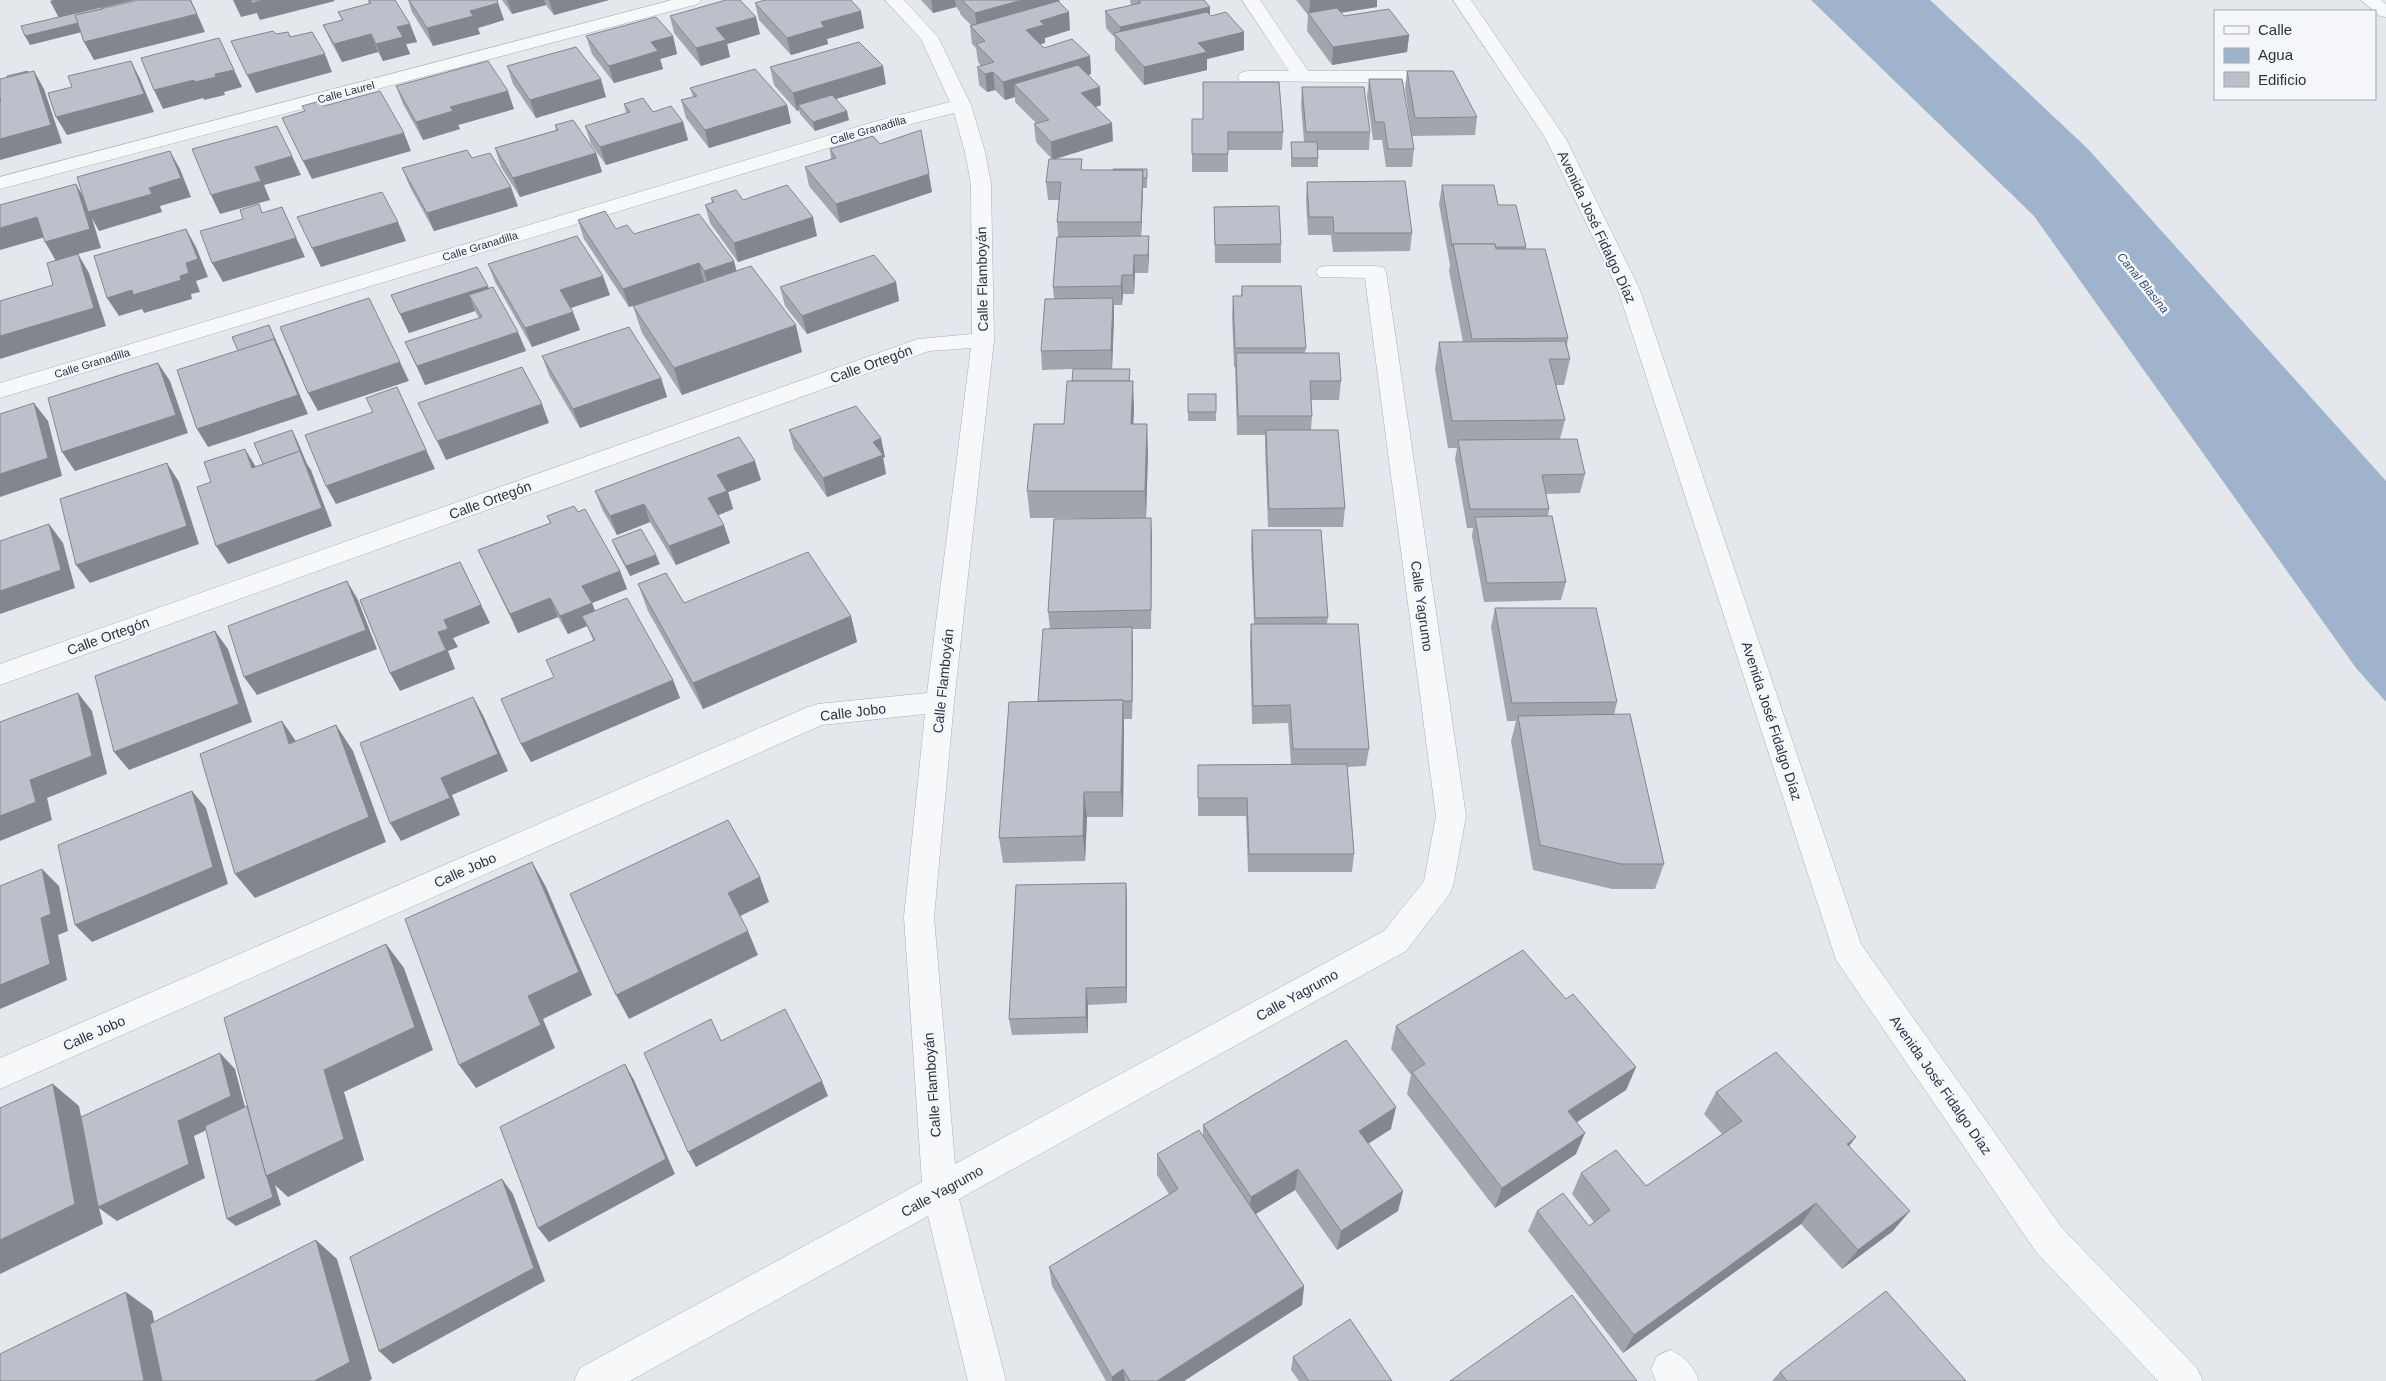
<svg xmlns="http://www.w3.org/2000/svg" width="2386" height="1381" font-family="Arial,sans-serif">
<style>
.water{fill:#9fb4cc}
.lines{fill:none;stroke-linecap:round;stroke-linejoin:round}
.minor-casing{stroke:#a9aeb7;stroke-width:1}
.minor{fill:#f7f8fa;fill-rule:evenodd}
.wall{fill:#a1a5ae}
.shaded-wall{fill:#83868d}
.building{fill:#bbc0ca;stroke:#83868d}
.labels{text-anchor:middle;stroke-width:5;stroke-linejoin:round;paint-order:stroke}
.far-street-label{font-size:11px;fill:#2b3445;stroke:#f4f6f9}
.far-water-label{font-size:12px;font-style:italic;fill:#34527a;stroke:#f4f6f9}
.street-label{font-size:14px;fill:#2b3445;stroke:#f4f6f9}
</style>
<rect width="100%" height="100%" fill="#e4e7ec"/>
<path class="water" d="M1811,0H1930L2088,149L2386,481V702L2356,668L2034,216Z"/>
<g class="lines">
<g class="minor-casing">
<g id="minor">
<path d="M672,0H701L698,4L0,189V177Z"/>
<path d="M885,0H904L938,37L971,105L985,152L991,184L994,340L954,702L934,917L955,1164L1384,931L1424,881L1436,816L1365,278L1319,277L1316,272L1319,267L1327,266H1375L1383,267L1386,272L1466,816L1453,886L1449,895L1406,951L959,1199L1006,1381H968L928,1216L630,1381H574L580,1368L922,1182L904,917L925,714L822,725L0,1089V1058L808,707L818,704L927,693L971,348L929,351L0,685V664L918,339L972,334L971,184L965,152L954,113L891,129L0,398V383L877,121L950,102L921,39Z"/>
<path d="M1242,0H1260L1308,71H1443L1450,73L1452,77L1450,81L1443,83L1240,81L1238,77L1240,73L1247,71H1289Z"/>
<path d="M1453,0H1471L1566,139L1640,290L1861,944L2062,1228L2197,1368L2203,1381H2158L2036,1252L1836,960L1618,290L1546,139Z"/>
<path d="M2361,0H2381L2386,4V17L2380,16Z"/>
<path d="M1670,1350C1686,1357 1692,1365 1699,1381H1656L1651,1369L1657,1356Z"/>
</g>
</g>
<use href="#minor" class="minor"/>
</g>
<g class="wall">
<path d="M368,0H395L410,24L417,42L406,44L410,54L383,61L378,52L342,62L331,42L323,25L342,20L338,12L369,4Z"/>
<path d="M408,0H497L504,20L478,28L480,34L433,46L412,12Z"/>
<path d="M502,0H609L554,15L546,5L512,14Z"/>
<path d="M921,0H1059L1060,3L1070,30L1045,38V43L1040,44L1044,48L1090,56L1091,74L1088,75L1101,105L1096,107L1113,141L1055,159L1083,170L1147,178V188H1143L1141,237L1149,236L1148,273H1135L1134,294H1123L1122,305H1114V317L1112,369L1130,381L1134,408L1133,424L1148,451L1146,518H1030L1027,491L1064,424L1072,381L1073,369L1042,370L1041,351L1054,299L1053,287L1058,237L1057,222L1059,200H1048L1046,182L1052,159L1036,142L1034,124L1036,123L1015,102V97L1005,100L995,90L987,92L979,85L977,67L981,66L978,62L976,48L972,44L970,26L971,25L960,14V12L956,7L933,13Z"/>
<path d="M1130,0H1204L1210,15L1244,32V50L1207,59V70L1144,85L1115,50V38L1106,28L1105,11L1131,5Z"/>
<path d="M1296,0H1377V7L1341,13L1344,16L1409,35L1407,52L1332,65L1307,31L1308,15Z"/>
<path d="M755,3L864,28L827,39L828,44L791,55L759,20Z"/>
<path d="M670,16L760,34L727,44L730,57L701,66L674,33Z"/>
<path d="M586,36H673L677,54L660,59L663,69L614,83L592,54Z"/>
<path d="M507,66L606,97L536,118L513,84Z"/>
<path d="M770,67L886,84L836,99L849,120L815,131L800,114L799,110L797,111L774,85Z"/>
<path d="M1407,71L1477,117L1475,135L1412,136L1405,89Z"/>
<path d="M1369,79L1414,149L1412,167H1386L1382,140H1373L1367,97Z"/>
<path d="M396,86L514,109L458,125L460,129L423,140L403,104Z"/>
<path d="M1302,87L1370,132L1369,150H1318V167H1291V142H1304L1301,105Z"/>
<path d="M690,88L787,105L791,123L709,148L686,118L681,100L693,97Z"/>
<path d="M624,104L653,112L683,122L688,140L606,165L591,144L585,126L626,113Z"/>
<path d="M1192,119L1283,132L1282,150H1228V172H1192Z"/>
<path d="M555,125L596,153L602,172L520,197L501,167L495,148L556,130Z"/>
<path d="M880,144L932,192L840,223L809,186L805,167L831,159L830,149Z"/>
<path d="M472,158L518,206L434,231L410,187L402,168Z"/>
<path d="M1307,182L1412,233L1410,251L1333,252L1331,235H1308L1306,200Z"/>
<path d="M1442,185L1498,205L1526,247V249L1568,338L1567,345L1570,359L1564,385H1556L1565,420L1560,439L1585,474L1580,493L1546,494L1549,509L1548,516L1566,582L1561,600L1484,602L1472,536L1473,528H1467L1455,459L1457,448H1448L1435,369L1439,342H1463L1449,271L1450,265L1439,204Z"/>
<path d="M711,198L743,200L817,236L738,262L710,223L705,205L712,203Z"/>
<path d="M1214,207L1281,244V263H1215Z"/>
<path d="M578,220L616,229L634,234L734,261L736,271L802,352L682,395L642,333L633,306L704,282L629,307L584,239Z"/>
<path d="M488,264L610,295L571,308L580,330L532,347L495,282Z"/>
<path d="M896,282L899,301L807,334L785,306L780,287Z"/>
<path d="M1242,286L1306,348L1305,353L1341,381L1339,400H1311L1312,416L1311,430L1345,508L1343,527H1268L1265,448V435H1237L1235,367H1234L1232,315L1233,296H1241Z"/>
<path d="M489,288L526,351L425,385L405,342L479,318L475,311L409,333L391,295Z"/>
<path d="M542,356L661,378L667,397L580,428L549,375Z"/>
<path d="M1188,394L1216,412V421H1188Z"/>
<path d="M789,430L885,457L883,458L886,474L827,497L794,449Z"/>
<path d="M761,480L728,492L733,509L718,515L730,543L676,565L650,522L617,535L602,509L595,491Z"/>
<path d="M578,512L620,571L627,589L592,603L595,611L673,680L680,698L531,762L521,744L554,677L593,640L587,626L568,634L558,617L518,633L478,550L550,523L547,516Z"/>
<path d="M1151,518V629H1132L1133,646L1132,719H1124L1123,817H1087L1085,861L1003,863L999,838L1038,701L1050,629L1048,612Z"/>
<path d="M1252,530L1328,617L1327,624L1369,749L1366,766L1347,767L1354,854L1352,872H1248L1246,816H1198V765L1291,764L1288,723L1252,724L1250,642L1251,624H1254L1251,548Z"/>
<path d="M612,540L660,564L630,576L616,550Z"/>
<path d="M638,584L684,603L851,616L857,642L703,709L648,611Z"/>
<path d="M1495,608L1617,702L1614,715L1664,864L1655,889H1612L1533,870L1511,741L1516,721H1507L1491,627Z"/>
<path d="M1126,883L1127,900V1003L1088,1005V1033L1012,1035L1009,1019Z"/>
<path d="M1566,999L1636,1067L1626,1090L1577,1122L1576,1154L1495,1208L1407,1094L1411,1075L1391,1049L1396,1026Z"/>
<path d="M1716,1092L1850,1146L1893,1231L1842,1269L1801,1224L1623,1353L1528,1231L1537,1211L1589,1226L1594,1222L1572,1194L1581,1173L1646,1186L1722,1134L1704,1114Z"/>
<path d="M1203,1125L1391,1129L1368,1144L1403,1191L1398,1211L1337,1250L1295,1190L1256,1214L1304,1286L1302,1305L1184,1381H1106L1052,1286L1049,1267L1169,1194L1157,1175V1154L1203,1136Z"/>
<path d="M1293,1357L1392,1381H1299L1291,1370Z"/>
<path d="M1780,1372L1966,1381H1772Z"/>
</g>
<g class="shaded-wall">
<path d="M53,0H135L102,8L110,25L30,45L25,36L59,18L50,1Z"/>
<path d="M191,0L205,32L94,60L84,42Z"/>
<path d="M233,0H251L257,13L241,17Z"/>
<path d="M263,0H334L335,1L260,20L252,3Z"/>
<path d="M507,0H544L546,5L512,14Z"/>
<path d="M549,0H609L554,15Z"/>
<path d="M931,0H955L956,7L933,13Z"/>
<path d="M1022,0H1059L1060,7L977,31L975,13Z"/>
<path d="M1310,0H1377V7L1311,17L1309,15Z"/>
<path d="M498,3L504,20L478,28L480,34L433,46L427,28L470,11Z"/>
<path d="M1210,7V24L1120,39V27Z"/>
<path d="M861,11L864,28L827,39L828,44L791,55L787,38L821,22Z"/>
<path d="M1069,12L1070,30L1045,38V43L1027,48L1026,30L1040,21Z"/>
<path d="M756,17L760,34L727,44L730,57L701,66L696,48L716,28Z"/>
<path d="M410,24L417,42L406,44L410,54L383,61L376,44L397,27Z"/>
<path d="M1244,32V50L1207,59V70L1144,85V67L1198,43Z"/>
<path d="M371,34L378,52L342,62L334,44Z"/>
<path d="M1409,35L1407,52L1332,65L1333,47Z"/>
<path d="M673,36L677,54L660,59L663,69L614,83L609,66L651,42Z"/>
<path d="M219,38L242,87L224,92L225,95L204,100L203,98L163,109L154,90L215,74Z"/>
<path d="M325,54L332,72L256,93L247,75Z"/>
<path d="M1090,56L1091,74L1024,94L1014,84L1015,97L1005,100L1003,82Z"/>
<path d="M131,61L140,79L154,112L67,135L56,117Z"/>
<path d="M883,66L886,84L802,109L798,105L799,110L797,111L793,93Z"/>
<path d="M34,71L44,89L62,143L0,160V139Z"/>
<path d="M993,72L995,90L987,92L985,74Z"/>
<path d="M601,79L606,97L536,118L530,100Z"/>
<path d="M1100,87L1101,105L1082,111L1081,93Z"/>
<path d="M508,91L514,109L458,125L460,129L423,140L416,122L450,107Z"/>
<path d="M787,105L791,123L709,148L705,130Z"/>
<path d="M847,111L849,120L815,131L813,122Z"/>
<path d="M683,122L688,140L606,165L600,147Z"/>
<path d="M1112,123L1113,141L1052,160L1051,142Z"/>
<path d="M404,133L411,151L312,179L303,161Z"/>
<path d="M170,151L180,169L191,197L160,206L162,212L99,231L92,218L101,248L78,254L89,273L106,326L0,359V336L94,308L56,261L45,242L76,184L87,203L149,188Z"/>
<path d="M596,153L602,172L520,197L513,178Z"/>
<path d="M292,156L301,175L264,185L270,200L220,214L211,195L255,167Z"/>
<path d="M1143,170V189L1141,240V222Z"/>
<path d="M929,174L932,192L840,223L836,204Z"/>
<path d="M511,187L518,206L434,231L427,213Z"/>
<path d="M282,207L305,257L223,282L212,263Z"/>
<path d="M37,217L49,236L0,250V228Z"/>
<path d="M813,217L817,236L738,262L734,243Z"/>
<path d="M398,222L406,241L321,267L312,248Z"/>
<path d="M186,229L196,247L208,277L196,281L200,292L191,294L192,299L144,313L142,309L119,316L107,298L186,263Z"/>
<path d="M1149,236V255L1148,273V255Z"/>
<path d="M1134,255L1135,273L1134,294L1133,275Z"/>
<path d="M734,261L739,280L709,290L704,271Z"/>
<path d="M699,263L704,282L629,307L623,289Z"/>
<path d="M1122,275L1123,294L1122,305L1121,286Z"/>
<path d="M603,276L610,295L567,309L560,290Z"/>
<path d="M896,282L899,301L807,334L802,316Z"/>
<path d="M488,286L495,305L469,295L475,311L409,333L400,314Z"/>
<path d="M1113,298L1114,317L1112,369L1111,350Z"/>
<path d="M573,312L580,330L532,347L525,328Z"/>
<path d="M269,325L284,358L308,414L208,447L197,429Z"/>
<path d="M796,325L802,352L682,395L674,368Z"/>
<path d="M518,332L526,351L425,385L417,366Z"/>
<path d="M400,362L409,381L318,411L308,393Z"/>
<path d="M158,363L170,381L188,433L75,471L62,452Z"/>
<path d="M661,378L667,397L580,428L573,409Z"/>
<path d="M1133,381L1134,408L1132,451L1131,424Z"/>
<path d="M397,387L435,469L336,504L326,486Z"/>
<path d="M34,403L48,421L62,476L0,497V474Z"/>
<path d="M542,404L549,423L446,460L437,441Z"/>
<path d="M1147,424L1148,451L1146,518L1145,491Z"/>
<path d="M292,430L297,440L307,464L311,470L332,526L228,564L216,546Z"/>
<path d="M881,438L885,457L883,458L886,474L827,497L823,478L873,442Z"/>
<path d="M245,449L256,467L252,468Z"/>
<path d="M755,461L761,480L728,492L733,509L714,517L708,498L717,475Z"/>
<path d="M167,463L179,482L199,544L90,583L76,565Z"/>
<path d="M644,504L650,522L617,535L610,516Z"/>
<path d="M1151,518L1152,537L1151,629Z"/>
<path d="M49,524L63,543L75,588L0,614V591Z"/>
<path d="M724,525L730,543L676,565L669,546Z"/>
<path d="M656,555L660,564L630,576L626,566Z"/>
<path d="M460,562L490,623L453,638L458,647L448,651L455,669L400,691L390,673L444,620Z"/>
<path d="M620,571L627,589L592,603L599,621L582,616L587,626L568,634L560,616L582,586Z"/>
<path d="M347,581L358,600L377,649L257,695L244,677Z"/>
<path d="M550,598L558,617L518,633L510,614Z"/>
<path d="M851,616L857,642L703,709L693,683Z"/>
<path d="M1132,627L1133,646L1132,719Z"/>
<path d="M215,631L228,649L252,722L129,770L114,752Z"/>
<path d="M673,680L680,698L531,762L521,744Z"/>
<path d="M78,693L92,711L107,774L47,798L52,820L0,841V816L30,780Z"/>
<path d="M473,697L483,715L508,771L452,795L460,815L401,841L390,823L441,778Z"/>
<path d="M1123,700L1124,726L1123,817L1121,792Z"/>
<path d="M282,721L300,747L289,744Z"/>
<path d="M336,725L353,751L386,842L255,898L235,874Z"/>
<path d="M192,791L206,808L228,884L92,942L75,925Z"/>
<path d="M1084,792L1087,817L1085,861L1083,836Z"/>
<path d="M532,862L546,887L592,995L543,1019L555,1048L476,1088L459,1065Z"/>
<path d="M42,869L59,886L68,931L58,935L67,980L0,1009V985L41,918Z"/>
<path d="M760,877L769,902L738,917L728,893Z"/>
<path d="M1126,883L1127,900V1003L1126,987Z"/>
<path d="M748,931L758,955L629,1019L616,995Z"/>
<path d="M386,944L404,968L433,1050L344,1092L364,1160L288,1197L275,1185L281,1205L236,1226L227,1219L266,1176L324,1070Z"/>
<path d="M1086,988L1088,1005V1033L1086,1017Z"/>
<path d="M220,1053L235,1069L246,1111L194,1136L205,1178L117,1221L99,1208L103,1224L0,1274V1240L53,1084L79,1106L99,1207L178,1121Z"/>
<path d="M625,1064L634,1080L675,1174L549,1242L538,1228Z"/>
<path d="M1636,1067L1626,1090L1560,1133L1568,1111Z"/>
<path d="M822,1081L828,1096L696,1167L688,1152Z"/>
<path d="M1396,1107L1391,1129L1355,1152L1359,1131Z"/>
<path d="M1585,1133L1576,1154L1495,1208L1502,1188Z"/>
<path d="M1856,1137L1840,1158L1847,1144Z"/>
<path d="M1298,1169L1295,1190L1249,1218L1251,1197Z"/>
<path d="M502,1179L513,1194L545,1281L393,1364L379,1351Z"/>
<path d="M1403,1191L1398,1211L1337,1250L1341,1231Z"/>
<path d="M1816,1203L1801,1224L1623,1353L1634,1335Z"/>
<path d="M1910,1211L1893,1231L1842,1269L1858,1250Z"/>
<path d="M316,1240L337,1259L372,1379L369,1381H314Z"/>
<path d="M1304,1286L1302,1305L1184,1381H1157Z"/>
<path d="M126,1292L152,1311L167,1381H144Z"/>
<path d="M1123,1369L1125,1381H1112V1377Z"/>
</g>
<g class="building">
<path d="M138,0H190L197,14L84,42L75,15Z"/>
<path d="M251,0H263L252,3Z"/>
<path d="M369,0H395L410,24L397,27L403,37L376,44L371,34L334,44L323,25L343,20L338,12L371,3Z"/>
<path d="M409,0H497L498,3L470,11L473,16L427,28Z"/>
<path d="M726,0H740L756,17L716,28L726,40L696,48L670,16Z"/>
<path d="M765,0H851L861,11L821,22L824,27L787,38L755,3Z"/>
<path d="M962,0H1022L975,13Z"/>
<path d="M1138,0H1204L1210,7L1120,27L1105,11L1141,3Z"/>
<path d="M1058,1L1069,12L1040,21L1044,25L1026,30L1044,48L1072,39L1090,56L1003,82L993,72L985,74L977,67L994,62L976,44L985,41L970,26Z"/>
<path d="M101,7L102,9L75,15L78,23L25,36L21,26Z"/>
<path d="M1337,8L1344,16L1389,9L1409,35L1333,47L1308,13Z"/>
<path d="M1207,12L1211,16L1226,12L1244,32L1198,43L1207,52L1144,67L1114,33Z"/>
<path d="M656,17L673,36L651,42L658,51L609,66L586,36Z"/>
<path d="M273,31L276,34L288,32L290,37L312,32L325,54L247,75L231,41Z"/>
<path d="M219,38L234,70L215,74L216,77L195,82L194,80L154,90L141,58Z"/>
<path d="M859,42L883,66L793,93L770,67Z"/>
<path d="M576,47L601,79L530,100L507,66Z"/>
<path d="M131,61L144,94L56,117L48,93L72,87L68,76Z"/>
<path d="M488,61L508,91L450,107L453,111L416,122L396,86Z"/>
<path d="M1078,65L1100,87L1081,93L1112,123L1051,142L1034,124L1049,120L1014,84Z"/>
<path d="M755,69L787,105L705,130L681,100L697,96L690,88Z"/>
<path d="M28,71V72L8,78L7,76Z"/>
<path d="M34,71L51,125L0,139V101H1L0,96V79Z"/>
<path d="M1407,71H1453L1477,117L1415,118Z"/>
<path d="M1369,79H1402L1414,149H1388L1384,122H1375Z"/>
<path d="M1203,82H1279L1283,132H1228V154H1192V119H1203Z"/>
<path d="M1302,87H1364L1370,132H1306Z"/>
<path d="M380,91L404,133L303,161L282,118L305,111L302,106L320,101L324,106Z"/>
<path d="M832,95L847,111L813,122L798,105Z"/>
<path d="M643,98L653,112L671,106L683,122L600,147L585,126L630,112L624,104Z"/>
<path d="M573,120L596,153L513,178L495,148L558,130L555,125Z"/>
<path d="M277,126L292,156L255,167L261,181L211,195L192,149Z"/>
<path d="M921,130L929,174L836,204L805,167L836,158L830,149L873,136L880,144Z"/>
<path d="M1291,142H1317L1318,158H1292Z"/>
<path d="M467,150L472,158L490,153L511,187L427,213L402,168Z"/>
<path d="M170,151L181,178L149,188L152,194L88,212L77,177Z"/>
<path d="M1049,159H1082L1081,170H1143L1141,222H1057L1061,182H1046Z"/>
<path d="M1113,169H1147V178H1143V170H1113Z"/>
<path d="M1405,181L1412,233H1334L1333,217H1309L1307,182Z"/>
<path d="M76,184L90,229L45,242L37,217L0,228V205Z"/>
<path d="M787,185L813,217L734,243L705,205L714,202L711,198L736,190L743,200Z"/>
<path d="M1442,185H1494L1498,205H1516L1526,247H1496L1495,244H1453L1452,246Z"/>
<path d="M382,192L398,222L312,248L297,217Z"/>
<path d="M259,204L262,213L282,207L296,238L212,263L200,231L243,219L240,210Z"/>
<path d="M1279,206L1281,244L1215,245L1214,207Z"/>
<path d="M605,211L616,229L627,225L634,234L699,214L734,261L704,271L699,263L623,289L578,220Z"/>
<path d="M186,229L198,259L186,263L189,273L180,276L181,280L133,295L132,290L107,298L94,256Z"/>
<path d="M577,236L603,276L560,290L573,312L525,328L488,264Z"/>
<path d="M1149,236L1148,255H1134L1133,275H1122L1121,286L1053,287L1057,237Z"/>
<path d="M1453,244H1495L1496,249H1545L1568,338L1472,339Z"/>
<path d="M78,254L94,308L0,336V301L53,285L47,263Z"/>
<path d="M874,255L896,282L802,316L780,287Z"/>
<path d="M751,266L796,325L674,368L633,306Z"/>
<path d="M477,267L488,286L400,314L391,295Z"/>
<path d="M1242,286H1301L1306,348H1235L1233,296H1242Z"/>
<path d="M493,287L518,332L417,366L405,342L482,317L469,295Z"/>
<path d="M369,298L400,362L308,393L280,327Z"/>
<path d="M1113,298L1111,350L1041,351L1045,299Z"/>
<path d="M269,325L275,340L274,339L238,351L232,337Z"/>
<path d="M629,327L661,378L573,409L542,356Z"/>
<path d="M274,339L298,395L197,429L177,370Z"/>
<path d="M1565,341L1570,359H1549L1565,420L1452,421L1439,342Z"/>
<path d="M1236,353H1339L1341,381H1310L1312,416H1238Z"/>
<path d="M158,363L176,415L62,452L48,398Z"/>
<path d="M522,367L542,404L437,441L418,403Z"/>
<path d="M1073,369H1130L1129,381H1072Z"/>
<path d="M1067,381H1133L1131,424H1147L1145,491H1027L1034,424H1064Z"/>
<path d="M397,387L426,450L326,486L305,435L373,412L366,398Z"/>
<rect x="1188" y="394" width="28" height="18"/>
<path d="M34,403L48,458L0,474V414Z"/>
<path d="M856,406L881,438L873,442L883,455L823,478L789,430Z"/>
<path d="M292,430L301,454L300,451L263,464L254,443Z"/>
<path d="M1266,430H1338L1345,508L1269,509Z"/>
<path d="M739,437L755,461L717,475L727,491L708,498L724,525L669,546L644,504L610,516L595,491Z"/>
<path d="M1577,439L1585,474L1542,475L1549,509H1470L1458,440Z"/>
<path d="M245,449L252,468L300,451L322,508L216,546L197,487L211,482L204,462Z"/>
<path d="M167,463L187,526L76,565L60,499Z"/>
<path d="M574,506L578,512L585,509L620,571L582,586L592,603L560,616L550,598L510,614L478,550L551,523L547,516Z"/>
<path d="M1552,516L1566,582L1487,583L1475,517Z"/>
<path d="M1151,518V610L1048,612L1054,519Z"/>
<path d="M49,524L61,570L0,591V541Z"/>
<path d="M641,529L656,555L626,566L612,540Z"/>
<path d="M1252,530H1321L1328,617L1255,618Z"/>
<path d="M808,552L851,616L693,683L638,584L666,573L684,603Z"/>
<path d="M460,562L481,605L444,620L448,629L438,632L446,650L390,673L360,600Z"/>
<path d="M347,581L366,630L244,677L228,626Z"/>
<path d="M627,598L673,680L521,744L501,699L554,677L546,660L595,640L582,616Z"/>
<path d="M1495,608H1596L1617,702L1512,703Z"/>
<path d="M1251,624H1358L1369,749H1293L1290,705L1253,706Z"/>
<path d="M1132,627V701H1123V700L1038,701L1043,629Z"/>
<path d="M215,631L239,704L114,752L95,676Z"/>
<path d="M78,693L92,756L30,780L36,802L0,816V722Z"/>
<path d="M473,697L498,754L441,778L450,798L390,823L360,743Z"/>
<path d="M1123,700L1121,792H1084L1083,836L999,838L1009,702Z"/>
<path d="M1630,714L1664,864H1621L1540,845L1518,716Z"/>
<path d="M282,721L289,744L336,725L369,817L235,874L200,754Z"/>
<path d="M1347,764L1354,854H1249L1247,798H1198V765Z"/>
<path d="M192,791L213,867L75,925L58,845Z"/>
<path d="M728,820L760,877L728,893L748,931L616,995L570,894Z"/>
<path d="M532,862L579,972L528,996L541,1025L459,1065L405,919Z"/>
<path d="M42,869L51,914L41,918L50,964L0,985V886Z"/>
<path d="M1126,883V987L1086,988V1017L1009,1019L1016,885Z"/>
<path d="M386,944L415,1027L324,1070L344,1139L266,1176L224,1018Z"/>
<path d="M1523,950L1566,999L1573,994L1636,1067L1568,1111L1585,1133L1502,1188L1412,1072L1425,1064L1396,1026Z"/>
<path d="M785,1009L822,1081L688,1152L644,1053L711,1019L721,1041Z"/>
<path d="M1346,1040L1396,1107L1359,1131L1403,1191L1341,1231L1298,1169L1251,1197L1203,1125Z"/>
<path d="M1776,1052L1856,1137L1847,1144L1910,1211L1858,1250L1816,1203L1634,1335L1537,1211L1563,1193L1589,1226L1610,1210L1581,1173L1616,1150L1646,1186L1742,1121L1716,1092Z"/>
<path d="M220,1053L231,1096L178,1121L189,1164L98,1207L81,1117Z"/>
<path d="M625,1064L666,1159L538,1228L500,1127Z"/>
<path d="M53,1084L75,1204L0,1240V1108Z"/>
<path d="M247,1106L266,1176L267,1177L273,1197L227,1219L205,1126Z"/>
<path d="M1199,1130L1304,1286L1157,1381H1130L1123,1369L1112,1377L1049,1267L1178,1189L1157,1154Z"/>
<path d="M502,1179L534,1268L379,1351L350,1257Z"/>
<path d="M316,1240L350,1362L314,1381H162L150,1324Z"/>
<path d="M1886,1291L1966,1381H1787L1780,1372Z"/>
<path d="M126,1292L144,1381H0V1354Z"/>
<path d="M1572,1295L1637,1381H1450Z"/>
<path d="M1350,1319L1392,1381H1309L1293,1357Z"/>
</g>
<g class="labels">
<g class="far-street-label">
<text transform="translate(346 92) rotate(-15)" y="4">Calle Laurel</text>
<text transform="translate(868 130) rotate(-16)" y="4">Calle Granadilla</text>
<text transform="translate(480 246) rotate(-17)" y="4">Calle Granadilla</text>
<text transform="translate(92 363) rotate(-17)" y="4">Calle Granadilla</text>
</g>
<g class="far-water-label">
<text transform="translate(2143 283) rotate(51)" y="4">Canal Blasina</text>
</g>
<g class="street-label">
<text transform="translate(1597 227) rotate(65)" y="5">Avenida José Fidalgo Díaz</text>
<text transform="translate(982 279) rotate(-91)" y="5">Calle Flamboyán</text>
<text transform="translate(871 364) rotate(-20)" y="5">Calle Ortegón</text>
<text transform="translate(490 500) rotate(-20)" y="5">Calle Ortegón</text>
<text transform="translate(1422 606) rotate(82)" y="5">Calle Yagrumo</text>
<text transform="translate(108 636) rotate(-20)" y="5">Calle Ortegón</text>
<text transform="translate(943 681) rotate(-84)" y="5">Calle Flamboyán</text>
<text transform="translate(853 712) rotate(-7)" y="5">Calle Jobo</text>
<text transform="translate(1772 721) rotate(72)" y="5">Avenida José Fidalgo Díaz</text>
<text transform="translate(465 870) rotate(-24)" y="5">Calle Jobo</text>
<text transform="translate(1297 995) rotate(-29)" y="5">Calle Yagrumo</text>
<text transform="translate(94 1033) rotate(-24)" y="5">Calle Jobo</text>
<text transform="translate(932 1085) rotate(-94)" y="5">Calle Flamboyán</text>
<text transform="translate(1941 1085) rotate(55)" y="5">Avenida José Fidalgo Díaz</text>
<text transform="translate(942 1191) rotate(-29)" y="5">Calle Yagrumo</text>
</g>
</g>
<rect x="2214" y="10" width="162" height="90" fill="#f4f6f9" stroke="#a4a8b1"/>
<rect x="2224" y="26" width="25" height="8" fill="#f7f8fa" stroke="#a4a8b1"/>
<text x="2258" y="35" font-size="15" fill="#2b3445">Calle</text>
<rect x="2224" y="48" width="25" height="15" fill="#9fb4cc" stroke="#a4a8b1"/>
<text x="2258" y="60" font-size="15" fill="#2b3445">Agua</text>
<rect x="2224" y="72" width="25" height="15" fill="#bbc0ca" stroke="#a4a8b1"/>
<text x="2258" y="85" font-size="15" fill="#2b3445">Edificio</text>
</svg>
